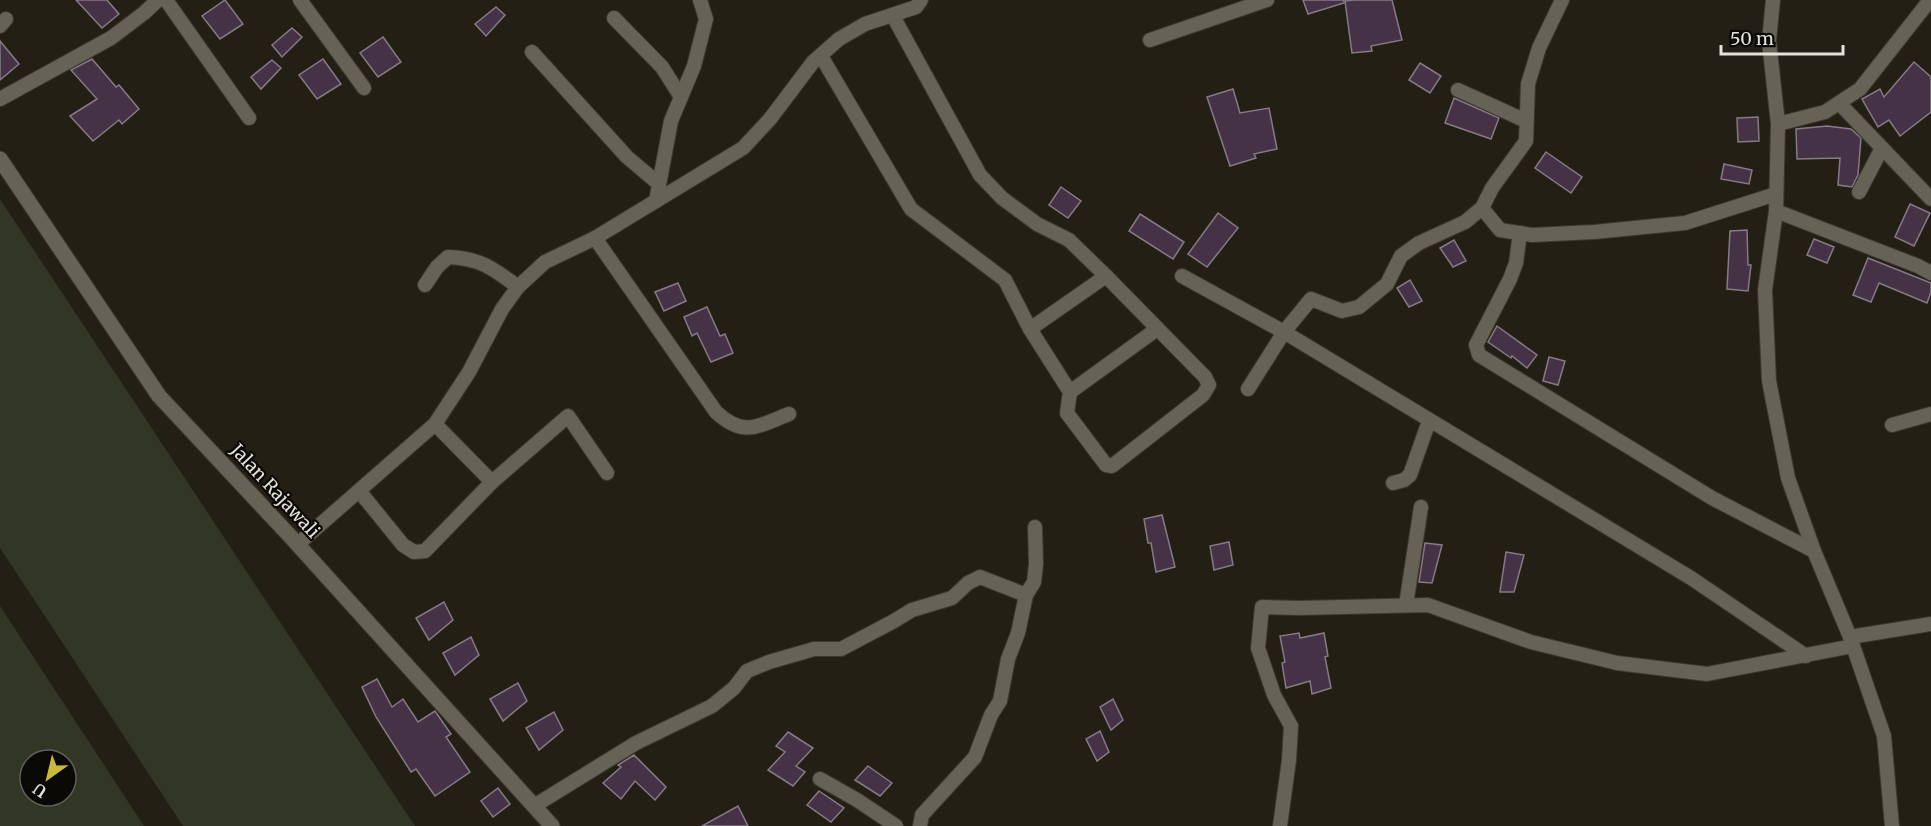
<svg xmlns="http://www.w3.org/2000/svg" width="1931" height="826" font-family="Merriweather,serif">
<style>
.green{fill:#323625;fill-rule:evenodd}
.building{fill:#453247;stroke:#857b85;stroke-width:1.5}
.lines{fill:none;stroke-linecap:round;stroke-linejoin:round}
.minor-casing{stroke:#3c3932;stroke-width:16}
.tertiary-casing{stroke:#3c3932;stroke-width:17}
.minor{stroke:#676256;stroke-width:14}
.tertiary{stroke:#676256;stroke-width:15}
.labels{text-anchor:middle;stroke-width:4.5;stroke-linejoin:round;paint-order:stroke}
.street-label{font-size:18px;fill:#e4e1da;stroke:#0b0905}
</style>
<rect width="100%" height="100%" fill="#231f14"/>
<g class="green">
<path d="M0,199L415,826H183L0,548Z"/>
<path d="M0,606L144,826H0ZM30,760H66V796H30Z"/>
</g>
<g class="building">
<path d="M76,0H107L119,14L102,28Z"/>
<path d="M225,0L243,24L220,39L202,16Z"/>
<path d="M1303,0H1344V3L1308,14Z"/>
<path d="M1354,0H1392L1402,40L1371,46L1372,51L1352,53L1345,1Z"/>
<path d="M496,7L505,15L486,36L475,24Z"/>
<path d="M292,28L302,37L282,57L272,45Z"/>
<path d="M383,37L401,62L378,77L360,53Z"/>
<path d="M0,41L19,64L0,80Z"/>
<path d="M92,59L116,87L119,85L139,109L122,124L119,120L93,141L70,116L97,99L71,70Z"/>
<path d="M323,59L341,84L317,99L299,75Z"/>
<path d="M272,60L281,68L261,89L251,77Z"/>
<path d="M1914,62L1931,77V112L1900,136L1889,120L1878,127L1862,99L1880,89L1884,97Z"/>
<path d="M1420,63L1441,76L1430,93L1409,80Z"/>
<path d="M1233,89L1240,113L1269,108L1277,149L1254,154L1256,158L1230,166L1207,97Z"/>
<path d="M1454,98L1499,118L1491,139L1445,123Z"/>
<path d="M1758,117L1759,141L1738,142L1737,118Z"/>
<path d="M1827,126L1851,129L1861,138L1858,175L1852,187L1838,185L1840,158L1797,159L1796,129Z"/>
<path d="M1546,152L1582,177L1571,193L1535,168Z"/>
<path d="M1724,164L1752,170L1749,184L1721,179Z"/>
<path d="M1061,187L1081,201L1068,218L1049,205Z"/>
<path d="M1910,204L1930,213L1914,246L1895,237Z"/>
<path d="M1218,213L1238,228L1207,267L1188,254Z"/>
<path d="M1140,214L1184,242L1173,259L1129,231Z"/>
<path d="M1747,230L1748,265H1751L1748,291L1727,289L1730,231Z"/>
<path d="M1814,239L1834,247L1827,263L1807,255Z"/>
<path d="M1454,240L1466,261L1453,267L1440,248Z"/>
<path d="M1868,258L1931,283V292L1927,303L1879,283L1871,302L1853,295Z"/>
<path d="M1410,280L1422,301L1409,307L1397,288Z"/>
<path d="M678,283L686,301L664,311L655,292Z"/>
<path d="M707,307L720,336L725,334L733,353L711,362L697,333L692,336L684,317Z"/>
<path d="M1497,326L1537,355L1527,368L1512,356L1511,358L1488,342Z"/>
<path d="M1549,357L1565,361L1558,385L1543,381Z"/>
<path d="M1162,515L1175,567L1156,572L1151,543H1148L1144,519Z"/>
<path d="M1229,542L1233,565L1214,570L1210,546Z"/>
<path d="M1425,543L1442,545L1432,583L1419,582Z"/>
<path d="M1506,552L1524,555L1514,592H1500Z"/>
<path d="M444,602L453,620L429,640L416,618Z"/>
<path d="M1299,633L1300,638L1324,633L1328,656L1325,657L1331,688L1312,694L1310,681L1286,688L1282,663L1285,662L1280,636Z"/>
<path d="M471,637L479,655L455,675L443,653Z"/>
<path d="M377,679L392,707L403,699L418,722L435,711L451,734L446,737L470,772L435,796L416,769L411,772L376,717L362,687Z"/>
<path d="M518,683L527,701L503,721L490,699Z"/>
<path d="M1113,699L1123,720L1111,730L1100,707Z"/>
<path d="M554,712L563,730L539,750L526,728Z"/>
<path d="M1100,731L1109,752L1097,761L1086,739Z"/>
<path d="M788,732L813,748L796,766L805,772L793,786L768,770L785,752L776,746Z"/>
<path d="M634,755L666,787L655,800L635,781L621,799L603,783L621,767L618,765Z"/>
<path d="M868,766L892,783L880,796L855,780Z"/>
<path d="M498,788L510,804L493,817L481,801Z"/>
<path d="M819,791L844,808L831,822L807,805Z"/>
<path d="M738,806L748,826H702Z"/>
</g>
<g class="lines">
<g class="minor-casing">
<g id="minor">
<path d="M166,0L249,118"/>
<path d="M300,0L364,88"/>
<path d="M1773,0L1769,41L1778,124L1776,211L1765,290L1769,381L1788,478L1814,551L1850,637L1884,736L1892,826"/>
<path d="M614,18L662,67L681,97"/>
<path d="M0,26L6,19"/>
<path d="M1150,40L1267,0"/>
<path d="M532,52L627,157L659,184"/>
<path d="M821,56L911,209L1005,280L1030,329L1106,276L1069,240L1037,224L1002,198L980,175L893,16"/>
<path d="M1458,90L1526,121"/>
<path d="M0,99L111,38L144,13L158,0"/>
<path d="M1839,103L1931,199"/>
<path d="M1778,124L1825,112L1860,89L1930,0"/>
<path d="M1859,192L1882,148"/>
<path d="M656,201L671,121L694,66L706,19L700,0"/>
<path d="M1482,208L1500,230L1532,235L1594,232L1685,223L1776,194"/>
<path d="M1776,211L1918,266L1931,273"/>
<path d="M1520,233L1516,263L1510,279L1476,345L1479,355L1712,498L1814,551"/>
<path d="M595,238L743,148L770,119L813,62L839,39L865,24L916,7L921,0"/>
<path d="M1182,276L1284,332L1691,578L1806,656"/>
<path d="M425,285L437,267L448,257C480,258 494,269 518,287"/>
<path d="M1030,329L1070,392L1067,413L1106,465L1112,466L1203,395L1209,385L1205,377L1106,276"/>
<path d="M1248,389L1284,332L1311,299L1342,311L1359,307L1387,284L1401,256L1419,243L1465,222L1482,208L1492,188L1526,141L1528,84L1539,48L1562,0"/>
<path d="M1070,392L1157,329"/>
<path d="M435,424L492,482"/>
<path d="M1892,425L1931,414"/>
<path d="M1393,483L1404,480L1410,475L1429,421"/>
<path d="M360,492L403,545L414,552L425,551L492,482L568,416L607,473"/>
<path d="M298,544L435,424L469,372L502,309L518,287L545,262L595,238L716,412C744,438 758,426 789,414"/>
<path d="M1406,605L1421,507"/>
<path d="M1850,637L1931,624"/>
<path d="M820,779L857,800L896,826"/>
<path d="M534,806L636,743L712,706L734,688L747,671L769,662L814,649H841L894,621L912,610L952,598L968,583L980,577L1026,595"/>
<path d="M920,826L922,815L975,757L991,715L1000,701L1008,659L1018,633L1026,595L1034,582L1036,564L1035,527"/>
<path d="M1280,826L1289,760L1291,726L1274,695L1258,648L1262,607L1299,608L1428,605L1531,642L1617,663L1707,674L1853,646"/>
</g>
</g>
<g class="tertiary-casing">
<path id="tertiary" d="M0,159L159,396L290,536L552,826"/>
</g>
<use href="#minor" class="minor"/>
<use href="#tertiary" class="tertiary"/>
</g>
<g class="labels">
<g class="street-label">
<text transform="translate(275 491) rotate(47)" y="6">Jalan Rajawali</text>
</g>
</g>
<g transform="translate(48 778) rotate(214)"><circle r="28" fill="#0b0905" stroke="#625f5a" stroke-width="1.5"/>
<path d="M0-4.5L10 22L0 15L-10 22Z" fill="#cbba39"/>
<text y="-9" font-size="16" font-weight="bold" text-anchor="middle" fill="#e4e1da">U</text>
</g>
<path d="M1721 45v9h122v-9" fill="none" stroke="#e4e1da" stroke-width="3"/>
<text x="1730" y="45" font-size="18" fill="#e4e1da" stroke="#0b0905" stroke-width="4.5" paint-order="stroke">50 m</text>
</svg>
